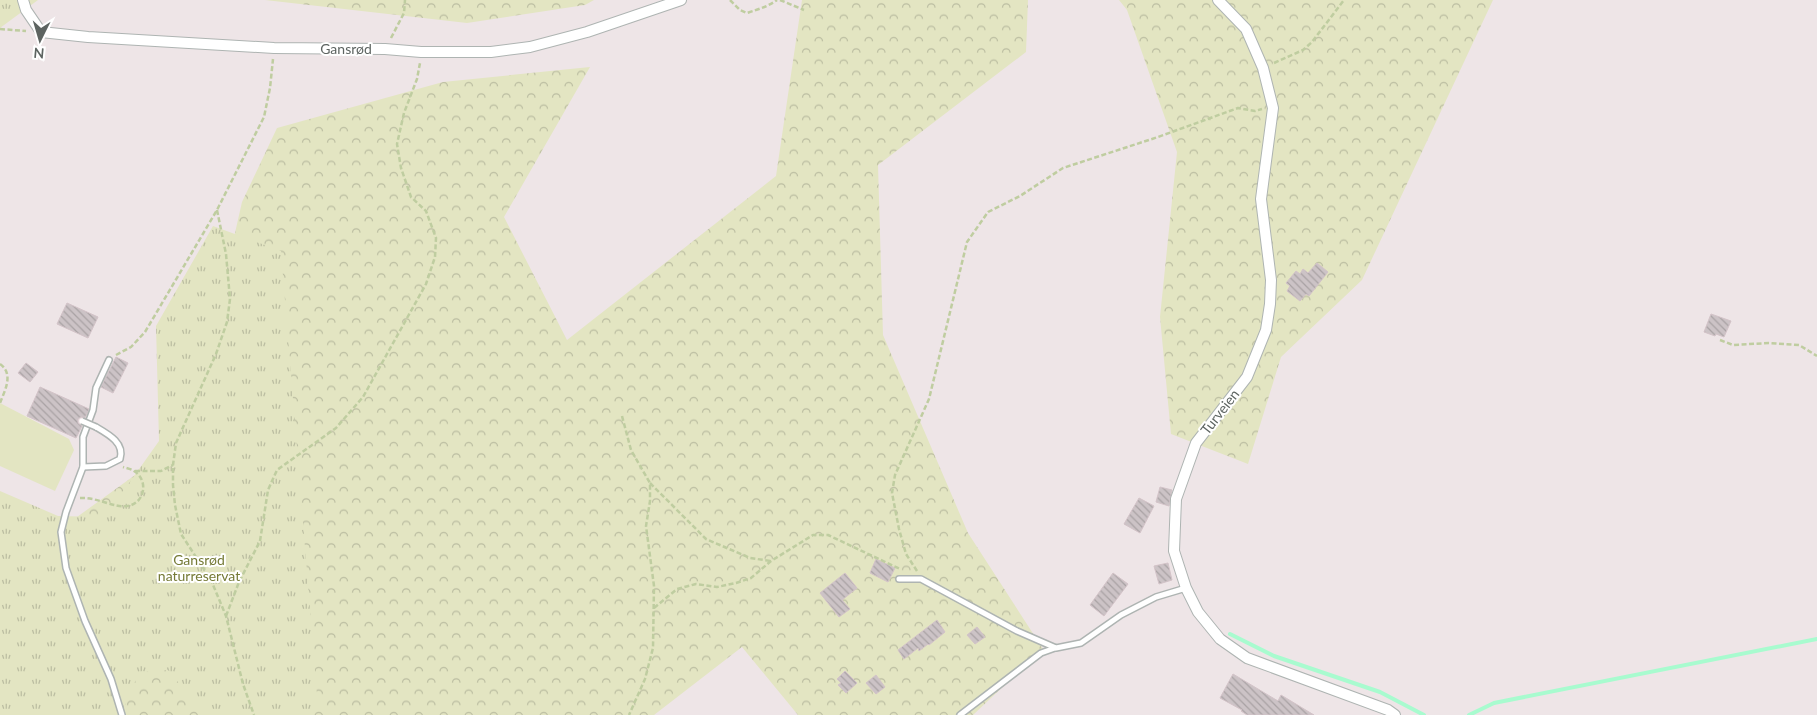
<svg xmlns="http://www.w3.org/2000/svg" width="1817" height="715" font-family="Lato,sans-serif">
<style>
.forest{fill:url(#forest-crowns)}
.park{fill:url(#park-tufts)}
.garden{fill:#e3e5c2}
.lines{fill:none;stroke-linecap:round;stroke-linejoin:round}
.stream{stroke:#a8fbcf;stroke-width:4}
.building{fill:url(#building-back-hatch);stroke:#d3c3c8}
.lane-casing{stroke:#aeb4b2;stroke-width:8}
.street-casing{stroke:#aeb4b2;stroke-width:12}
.path{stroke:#bfcda0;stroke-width:2.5;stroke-dasharray:5 2.5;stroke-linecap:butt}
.lane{stroke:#fff;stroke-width:5}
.street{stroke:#fff;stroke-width:10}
.lane-bridge-casing{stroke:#aeb4b2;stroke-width:8;stroke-linecap:butt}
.lane-bridge{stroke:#fff;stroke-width:5}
.labels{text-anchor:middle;stroke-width:4;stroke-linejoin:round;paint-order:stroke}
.street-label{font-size:14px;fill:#5d6461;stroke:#fff}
.park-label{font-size:14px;fill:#757a36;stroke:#fff}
</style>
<defs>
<pattern id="forest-crowns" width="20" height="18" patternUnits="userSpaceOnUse" patternTransform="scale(1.25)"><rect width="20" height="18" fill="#e3e5c2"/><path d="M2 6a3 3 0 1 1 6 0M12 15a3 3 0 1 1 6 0" fill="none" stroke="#bbbda1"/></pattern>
<pattern id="park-tufts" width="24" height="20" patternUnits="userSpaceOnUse" patternTransform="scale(1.25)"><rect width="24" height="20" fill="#e3e5c2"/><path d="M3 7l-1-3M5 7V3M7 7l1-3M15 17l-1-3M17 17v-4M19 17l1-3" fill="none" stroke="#bbbda1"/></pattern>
<pattern id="building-back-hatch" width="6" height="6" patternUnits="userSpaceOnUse" patternTransform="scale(1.25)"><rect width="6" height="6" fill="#ccc3c6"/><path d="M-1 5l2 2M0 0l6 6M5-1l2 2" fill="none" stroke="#a9a2a4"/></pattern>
</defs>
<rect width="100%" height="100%" fill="#eee5e7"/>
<g class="forest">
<path d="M265,0H594L585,5L467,23Z"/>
<path d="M802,0H1028L1026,52L878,165L883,335L968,533L1043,649L973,715H798L742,647L654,715H0V505L59,530L189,436L242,202L277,128L443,82L590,67L504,217L567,340L776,176Z"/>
<path d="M1119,0H1493L1362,280L1281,357L1248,464L1171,434L1160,317L1177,152L1127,10Z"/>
</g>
<g class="park">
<path d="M0,0H38L0,28Z"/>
<path d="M213,226L281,251L318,708L311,715H205L168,670L139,672L121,715H0V491L58,516L105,517L159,441L156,326Z"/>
</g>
<path class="garden" d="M0,403L69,439L74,450L55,491L0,466Z"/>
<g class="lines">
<g class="stream">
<path d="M1230,634L1274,656L1380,692L1424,715"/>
<path d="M1469,715L1494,703L1817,639"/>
</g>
</g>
<g class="building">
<path d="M1317,263L1328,272L1309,296L1306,294L1300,301L1287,291L1290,286L1286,283L1296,271L1300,274L1303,269L1308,273Z"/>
<path d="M67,303L98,317L88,338L57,324Z"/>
<path d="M1711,314L1731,321L1724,337L1716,334L1715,336L1704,332Z"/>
<path d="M116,357L128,363L113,393L101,387Z"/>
<path d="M26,363L38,372L30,382L18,373Z"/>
<path d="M40,387L89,409L85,418L81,417L78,419V423L82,426L76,438L27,416Z"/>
<path d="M1160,487L1172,490L1169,506L1156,502Z"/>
<path d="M1139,498L1154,506L1140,533L1124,524Z"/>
<path d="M876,559L895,568L888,582L870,573Z"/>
<path d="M1168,563L1172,580L1159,584L1154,566Z"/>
<path d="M845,573L857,588L842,600L850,609L839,617L820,593Z"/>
<path d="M1113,573L1128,584L1104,616L1090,605Z"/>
<path d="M937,620L945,632L929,645L928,644L919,651L918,648L904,659L898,650Z"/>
<path d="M977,627L985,637L975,644L967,635Z"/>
<path d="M845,671L857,683L846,693L838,685L841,683L837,679Z"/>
<path d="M1233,674L1278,701L1281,695L1314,715H1247L1241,711L1242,710L1220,698Z"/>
<path d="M876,675L885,687L876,694L866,683Z"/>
</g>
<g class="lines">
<g class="lane-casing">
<g id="lane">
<path d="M109,360L96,388L93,410L83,437V467L66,512L61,532L66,568L85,621L111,679L122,715"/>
<path d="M83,467L106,466L120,459C125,443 108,434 96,427"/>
<path d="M899,579H921L1017,631L1056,648L1081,643L1121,615L1156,597L1186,588"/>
<path d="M960,715L1041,653L1055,648"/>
</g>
</g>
<g class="street-casing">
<g id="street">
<path d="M23,0L26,10L41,32L88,37L274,48L385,49L421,52H491L530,47L587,32L681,0"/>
<path d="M1218,0L1246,29L1263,68L1273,108L1261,199L1271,280L1270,304L1266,330L1247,377L1196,443L1176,499L1174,551L1186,588L1198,612L1220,639L1247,658L1388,710L1395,715"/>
</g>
</g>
<g class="path">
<path d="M730,0L740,10L747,13C759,9 767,7 777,0"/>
<path d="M780,0L804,10"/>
<path d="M0,29L26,31"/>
<path d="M391,38L404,13L405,0"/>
<path d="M1274,63L1303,50L1312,42L1344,0"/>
<path d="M217,210L226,254L230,299L227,322L216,354L176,443L173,465V485L175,505L181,534L211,580L226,616L243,684L254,715"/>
<path d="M1720,340L1733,345L1769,343L1799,345L1817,356"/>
<path d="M116,355L131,347L145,332L217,210L264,117L270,88L273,59"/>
<path d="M0,364C14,374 5,390 0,403"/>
<path d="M622,416L631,450L650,483V501L646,526L654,586L653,648L645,679L629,715"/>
<path d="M135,471H161L173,465"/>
<path d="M650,483L706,539L750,558L771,561"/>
<path d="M80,498C97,497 114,508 127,506C145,504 149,480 134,471C131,469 126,468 123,467"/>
<path d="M917,571L906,554L899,529L892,493L895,475L929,399L967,242L988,212L1020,196L1063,168L1158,137L1238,108L1255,111L1262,109"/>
<path d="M654,608L677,589L696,584L717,587L736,583L751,578L771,561L813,535H828L900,569"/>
<path d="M226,616L239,582L260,541L268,490L277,470L336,428L363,397L426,284L435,257L436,238L426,211L411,197L401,168L397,144L404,113L417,79L420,63"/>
</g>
<use href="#lane" class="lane"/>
<use href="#street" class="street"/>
<g class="lane-bridge-casing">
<path id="lane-bridge" d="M82,421L96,427"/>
</g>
<use href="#lane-bridge" class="lane-bridge"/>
</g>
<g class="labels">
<g class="street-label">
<text x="346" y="54">Gansrød</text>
<text transform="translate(1220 412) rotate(-52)" y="5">Turveien</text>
</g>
<g class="park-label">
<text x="199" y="565">Gansrød<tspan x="199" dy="16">naturreservat</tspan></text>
</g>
</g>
<g transform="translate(40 40) rotate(185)" stroke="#ffffff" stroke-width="4" paint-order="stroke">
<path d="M0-4L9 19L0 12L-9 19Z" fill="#5d6461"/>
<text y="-8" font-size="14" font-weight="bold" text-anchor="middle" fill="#5d6461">N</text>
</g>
</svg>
